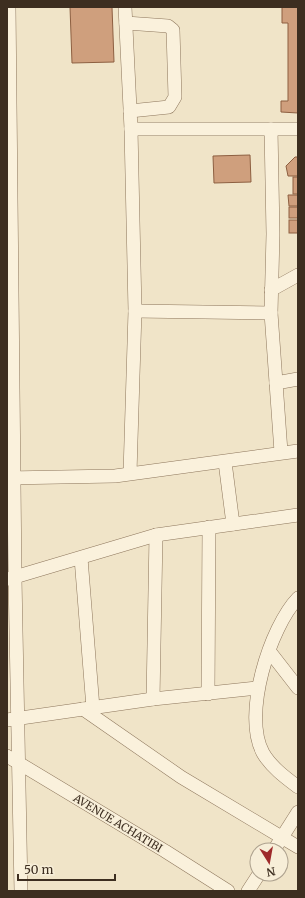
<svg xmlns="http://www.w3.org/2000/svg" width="305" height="898" font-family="Merriweather,serif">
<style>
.building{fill:#cf9f7d;stroke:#8d5f41}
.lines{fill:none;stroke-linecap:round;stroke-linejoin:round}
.minor-casing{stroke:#8d765c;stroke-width:14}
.minor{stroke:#faf1dc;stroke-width:13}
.labels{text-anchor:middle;stroke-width:3.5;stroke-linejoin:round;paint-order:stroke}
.street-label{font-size:11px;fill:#3d2e20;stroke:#f7eed8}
</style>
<rect width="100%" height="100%" fill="#f0e4c8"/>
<g class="building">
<path d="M70,7H112L114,62L72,63Z"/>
<path d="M282,7H298V113L281,112V101H288V23H282Z"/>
<path d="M250,155L251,182L214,183L213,156Z"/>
<path d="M295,157H298V176H288L286,166Z"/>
<rect x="293" y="177" width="5" height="17"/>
<path d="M288,195H298V206H289Z"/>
<rect x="289" y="207" width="9" height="11"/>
<rect x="289" y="220" width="9" height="13"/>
</g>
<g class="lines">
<g class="minor-casing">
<g id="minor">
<path d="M9,7L15,578L21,891"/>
<path d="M125,7L131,129L135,311L130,473"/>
<path d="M126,23L168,26L173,30L175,97L169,107L130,111"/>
<path d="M131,129H298"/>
<path d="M271,129L273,234L271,313L281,452"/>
<path d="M271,290L298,275"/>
<path d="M135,311L271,313"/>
<path d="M276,383L298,379"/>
<path d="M225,462L233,524"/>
<path d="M7,478L115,476L298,451"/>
<path d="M81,558L93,708"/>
<path d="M8,579L156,535L298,515"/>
<path d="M298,598C270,627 242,715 263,753C271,767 286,778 298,787"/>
<path d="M270,652L298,688"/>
<path d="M208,694L209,527"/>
<path d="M153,699L156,535"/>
<path d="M83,709L181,777L298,847"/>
<path d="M7,720L153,699L257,688"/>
<path d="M7,756L165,851L228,891"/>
<path d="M274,850L298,812"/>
<path d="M248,891L259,874"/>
</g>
</g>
<use href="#minor" class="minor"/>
</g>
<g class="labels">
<g class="street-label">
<text transform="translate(118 823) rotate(31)" y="4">AVENUE ACHATIBI</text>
</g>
</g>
<rect width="305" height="898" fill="none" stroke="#3d2e20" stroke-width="16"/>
<g transform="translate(269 862) rotate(169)"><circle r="19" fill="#f7eed8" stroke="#ada18e"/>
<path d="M0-3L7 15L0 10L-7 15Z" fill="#9e2a2b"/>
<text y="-6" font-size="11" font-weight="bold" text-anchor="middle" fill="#3d2e20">N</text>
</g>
<path d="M18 874v6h97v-6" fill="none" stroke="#3d2e20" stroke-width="2"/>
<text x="24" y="874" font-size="12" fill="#3d2e20" stroke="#f7eed8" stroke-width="3" paint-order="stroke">50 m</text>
</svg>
